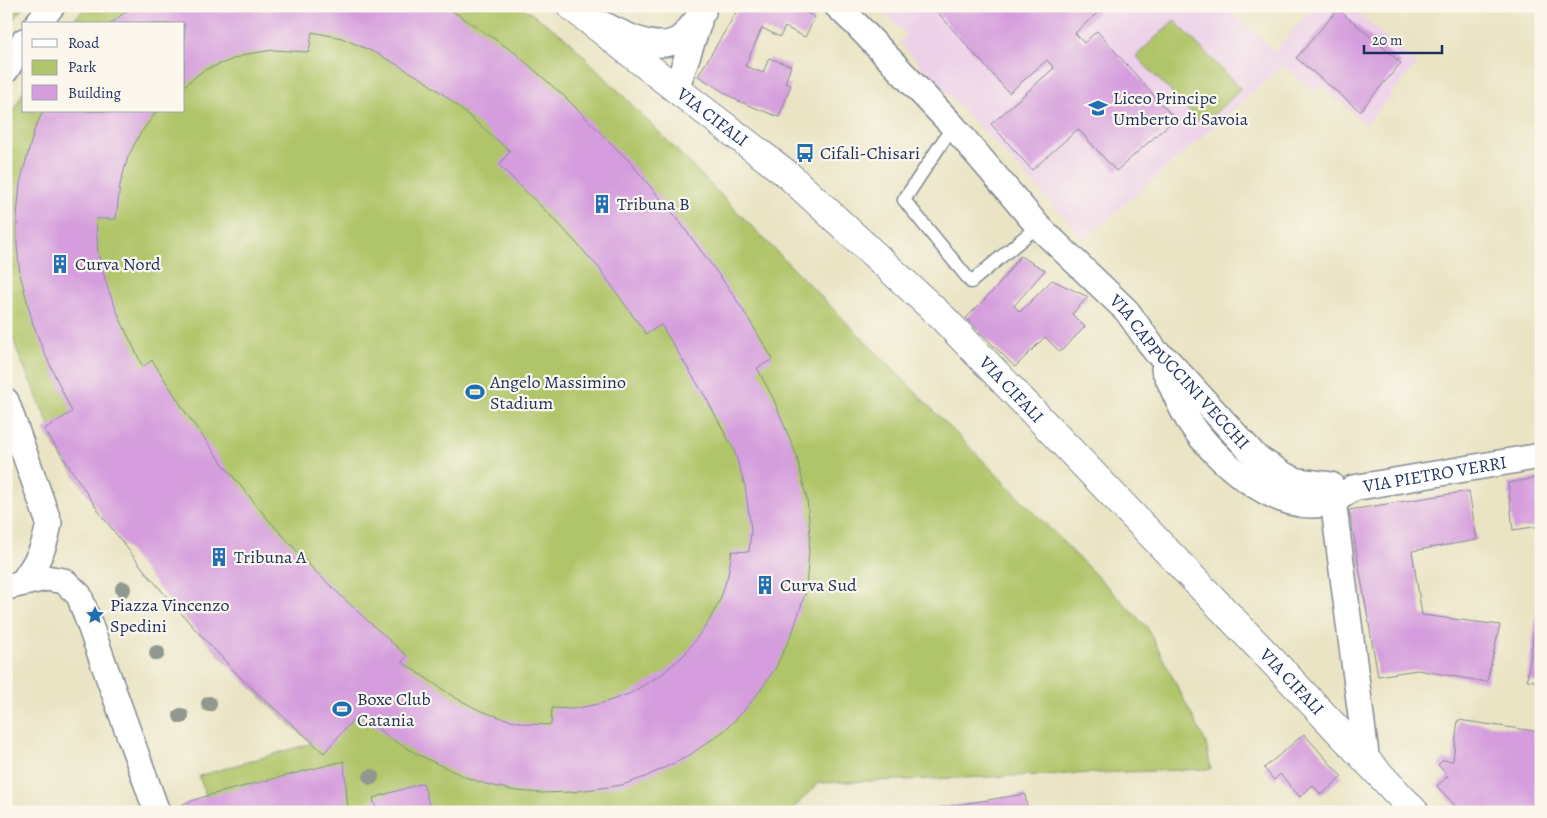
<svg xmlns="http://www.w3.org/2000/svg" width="1547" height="818" font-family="Alegreya,serif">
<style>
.built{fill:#edd1e9}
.green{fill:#b0c569;stroke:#667a64}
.building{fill:#d59ddd}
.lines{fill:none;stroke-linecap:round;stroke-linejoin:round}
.service-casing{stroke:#828a91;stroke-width:15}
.minor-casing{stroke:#828a91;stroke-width:28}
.secondary-casing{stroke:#828a91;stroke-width:30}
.service{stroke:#fff;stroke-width:12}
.minor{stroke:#fff;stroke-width:25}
.secondary{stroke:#fff;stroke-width:28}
.tree{fill:#91998e}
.labels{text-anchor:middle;stroke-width:4.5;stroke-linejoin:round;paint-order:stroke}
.poi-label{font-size:18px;fill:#1b2f5e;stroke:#fbf7ec;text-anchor:start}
.street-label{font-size:18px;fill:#1b2f5e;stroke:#fbf7ec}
</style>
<rect width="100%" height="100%" fill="#fbf7ec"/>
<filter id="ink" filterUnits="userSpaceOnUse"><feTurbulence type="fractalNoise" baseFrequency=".02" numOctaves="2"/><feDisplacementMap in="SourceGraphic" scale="10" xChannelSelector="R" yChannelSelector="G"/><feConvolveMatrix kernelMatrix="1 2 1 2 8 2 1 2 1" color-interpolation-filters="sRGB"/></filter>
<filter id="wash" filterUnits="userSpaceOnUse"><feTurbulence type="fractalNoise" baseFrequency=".0096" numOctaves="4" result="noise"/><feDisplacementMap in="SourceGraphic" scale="20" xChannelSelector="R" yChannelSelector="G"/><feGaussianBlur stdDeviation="1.12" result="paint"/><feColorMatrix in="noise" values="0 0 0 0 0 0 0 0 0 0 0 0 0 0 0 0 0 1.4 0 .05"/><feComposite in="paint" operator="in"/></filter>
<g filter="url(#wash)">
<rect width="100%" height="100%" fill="#eae4c4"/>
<path class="built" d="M878,6H1230L1228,10L1275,51L1314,6H1349L1417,64L1366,125L1321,85L1314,91L1283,66L1085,239L899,42L907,36Z"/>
<g class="green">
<path d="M6,6H24L6,29Z"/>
<path d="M87,6H521L566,38L1147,627L1206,743L1211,769L818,783L790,812H186L206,796L199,776L312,743C207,653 119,546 44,429L50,427L20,358L6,319V132L10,118L24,90V111H184V24H69Z"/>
<path d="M1174,20L1241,89L1203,125L1136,56Z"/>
</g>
<g id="blocks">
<g class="building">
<path d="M133,6H445L514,52L565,97L629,161L676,217L733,294L773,359L757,368L774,400L797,457L807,500L809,519L810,537L807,576L805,594L793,631L776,667L762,688L743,712L725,730L687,757L645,777L622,785L571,792L542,793L517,791L489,785L465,777L417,754L393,740L358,714L324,753L242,679L195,629L148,575L102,516L44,429L72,412L44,352L33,324L20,274L17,246V217L20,183L34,131L43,111H157L140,134L128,157L120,185L116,219H96L98,253L107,286L120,319L143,367L152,360L188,416L226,468L267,518L313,569L358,612L407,656L402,662L454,697L481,711L502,718L528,724L551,725L552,708L573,709L603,703L629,694L662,674L683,656L708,623L720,600L728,575L732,551L749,552L751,529L745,486L734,450L705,396L661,325L646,334L599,268L559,224L499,165L510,151L447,97L422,79L380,55L342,38L312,32L309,52L273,50L247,54L204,70L184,86V24H110Z"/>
<path d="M740,6H792L815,17L805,37L785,27L780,37L762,28L745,66L763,73L769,58L791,66L785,83L791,85L779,117L738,101L698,76Z"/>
<path d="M932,6H1105L1075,33L1084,43L1097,31L1175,119L1116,171L1078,129L1032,170L991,124L1054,68L1047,60L1009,93Z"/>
<path d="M1338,9L1401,63L1360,111L1296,58Z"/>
<path d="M1020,256L1045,270L1014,306L1020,312L1052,280L1088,297L1072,314L1085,327L1060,352L1045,337L1015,367L966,318L996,288Z"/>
<path d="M1541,477V526L1513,530L1508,483Z"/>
<path d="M1469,491L1477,540L1412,551L1422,615L1500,625L1487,682L1417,670L1378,676L1349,510Z"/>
<path d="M1540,591H1541V682L1527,680Z"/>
<path d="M1458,720L1541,732V812H1461L1437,786L1448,776L1438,765L1443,760L1453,761Z"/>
<path d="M1304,734L1342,777L1321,795L1313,785L1300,797L1280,774L1274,780L1264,768Z"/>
<path d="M344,761L348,812H186L183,804L206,796Z"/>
<path d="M423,783L431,812H377L373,798Z"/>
<path d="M1025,794L1028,812H919V811Z"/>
</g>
</g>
</g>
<g filter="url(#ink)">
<use href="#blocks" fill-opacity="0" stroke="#828a91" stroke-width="1"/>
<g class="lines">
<g class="service-casing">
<path id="service" d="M953,126L904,200L971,282L1038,226"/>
</g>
<g class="minor-casing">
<g id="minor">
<path id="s1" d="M837,6L856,24L953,126L1038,226L1127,311L1156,352L1168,361L1256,457L1284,475L1298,481L1331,485L1367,762"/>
<path d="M37,24L52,6"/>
<path d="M602,24C624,34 661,56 683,36C690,29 696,20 703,12"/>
<path d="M6,70L24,41"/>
<path d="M676,89L699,22"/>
<path id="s2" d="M1164,369C1172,386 1179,405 1189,421C1214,459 1274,513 1323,504C1335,502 1344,494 1353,488L1541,456"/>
<path d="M6,401L49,523C44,551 38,560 22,583"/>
<path d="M6,587L46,578L64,581L79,595L157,812"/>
</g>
</g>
<g class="secondary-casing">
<g id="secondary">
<path id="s3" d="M571,6L676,89L787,174L943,318L1285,674L1415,812"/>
</g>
</g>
<use href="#service" class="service"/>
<use href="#minor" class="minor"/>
<use href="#secondary" class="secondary"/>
</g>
<g class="tree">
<circle cx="123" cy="589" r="8"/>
<circle cx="157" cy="653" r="8"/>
<circle cx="209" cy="704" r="8"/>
<circle cx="181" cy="716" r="8"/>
<circle cx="371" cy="777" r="8"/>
</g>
</g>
<defs>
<g id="school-bare" transform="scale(1.5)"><path d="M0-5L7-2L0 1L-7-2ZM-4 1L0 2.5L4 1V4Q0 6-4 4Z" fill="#1f6fb2" stroke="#fbf7ec" stroke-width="2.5" paint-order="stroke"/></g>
<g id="bus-bare" transform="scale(1.5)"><path d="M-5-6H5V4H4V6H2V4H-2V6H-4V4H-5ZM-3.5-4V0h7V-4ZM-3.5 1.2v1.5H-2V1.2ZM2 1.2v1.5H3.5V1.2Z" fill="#1f6fb2" stroke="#fbf7ec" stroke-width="2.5" paint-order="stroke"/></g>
<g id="building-bare" transform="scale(1.5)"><path d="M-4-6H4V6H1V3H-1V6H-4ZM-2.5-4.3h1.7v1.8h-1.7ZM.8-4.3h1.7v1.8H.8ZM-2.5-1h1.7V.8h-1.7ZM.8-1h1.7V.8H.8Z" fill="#1f6fb2" stroke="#fbf7ec" stroke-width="2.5" paint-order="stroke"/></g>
<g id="stadium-bare" transform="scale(1.5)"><path d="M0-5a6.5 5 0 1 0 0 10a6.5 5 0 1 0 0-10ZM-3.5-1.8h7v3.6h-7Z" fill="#1f6fb2" stroke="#fbf7ec" stroke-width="2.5" paint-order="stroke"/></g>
<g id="sight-bare" transform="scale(1.5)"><path d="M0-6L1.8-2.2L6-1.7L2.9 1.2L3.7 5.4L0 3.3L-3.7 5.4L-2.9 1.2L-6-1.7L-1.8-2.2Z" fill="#1f6fb2" stroke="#fbf7ec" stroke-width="2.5" paint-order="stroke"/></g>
</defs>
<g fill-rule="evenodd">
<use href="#school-bare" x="1098" y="108"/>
<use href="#bus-bare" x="805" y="153"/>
<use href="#building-bare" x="602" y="204"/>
<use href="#building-bare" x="60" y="264"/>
<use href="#stadium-bare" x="475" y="392"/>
<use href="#building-bare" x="219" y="557"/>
<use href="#building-bare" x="765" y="585"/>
<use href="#sight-bare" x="95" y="615"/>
<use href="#stadium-bare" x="342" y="709"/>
</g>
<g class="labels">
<g class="poi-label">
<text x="1113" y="104">Liceo Principe<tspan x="1113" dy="21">Umberto di Savoia</tspan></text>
<text x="820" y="159">Cifali-Chisari</text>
<text x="617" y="210">Tribuna B</text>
<text x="75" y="270">Curva Nord</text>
<text x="490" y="388">Angelo Massimino<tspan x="490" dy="21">Stadium</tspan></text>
<text x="234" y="563">Tribuna A</text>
<text x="780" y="591">Curva Sud</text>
<text x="110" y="611">Piazza Vincenzo<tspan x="110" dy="21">Spedini</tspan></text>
<text x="357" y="705">Boxe Club<tspan x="357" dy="21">Catania</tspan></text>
</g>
<g class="street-label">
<text dy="6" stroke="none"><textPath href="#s3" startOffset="180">VIA CIFALI</textPath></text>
<text dy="6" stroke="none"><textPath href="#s1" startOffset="502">VIA CAPPUCCINI VECCHI</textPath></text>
<text dy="6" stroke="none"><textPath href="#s3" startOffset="585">VIA CIFALI</textPath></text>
<text dy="6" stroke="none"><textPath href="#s2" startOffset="340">VIA PIETRO VERRI</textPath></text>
<text dy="6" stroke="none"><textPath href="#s3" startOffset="990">VIA CIFALI</textPath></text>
</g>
</g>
<rect width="1547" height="818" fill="none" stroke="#fbf7ec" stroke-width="25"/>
<rect x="22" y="22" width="162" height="90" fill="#fbf7ec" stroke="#a1a7b3"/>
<rect x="32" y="39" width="25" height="8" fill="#ffffff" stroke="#a1a7b3"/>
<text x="68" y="48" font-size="15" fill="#1b2f5e">Road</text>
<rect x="32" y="60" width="25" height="15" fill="#b0c569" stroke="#a1a7b3"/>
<text x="68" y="72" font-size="15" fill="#1b2f5e">Park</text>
<rect x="32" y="85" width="25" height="15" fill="#d59ddd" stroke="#a1a7b3"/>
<text x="68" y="98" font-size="15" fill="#1b2f5e">Building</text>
<path d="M1364 45v8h78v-8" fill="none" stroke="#1b2f5e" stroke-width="2.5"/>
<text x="1372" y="45" font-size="15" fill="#1b2f5e" stroke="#fbf7ec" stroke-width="4" paint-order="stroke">20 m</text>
</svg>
